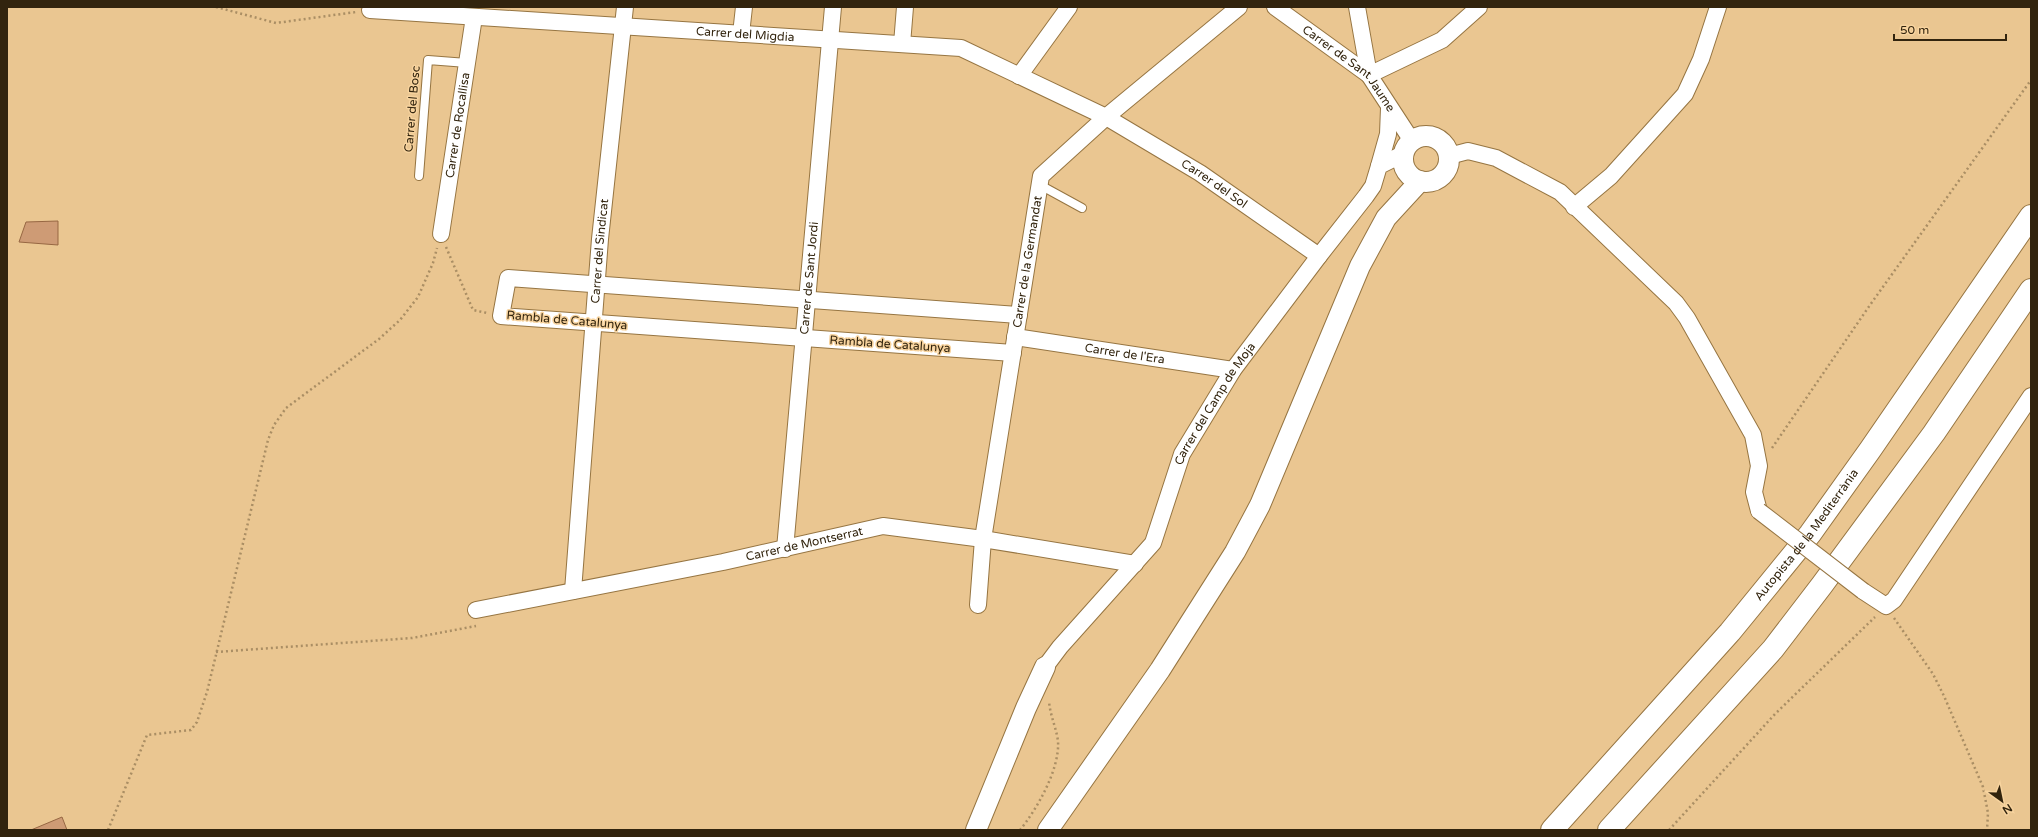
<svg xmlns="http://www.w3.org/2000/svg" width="2038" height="837" font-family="'Varela Round',sans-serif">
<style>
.building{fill:#ce9b75;stroke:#976743}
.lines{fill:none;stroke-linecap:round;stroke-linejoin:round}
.service-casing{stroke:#967542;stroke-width:10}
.minor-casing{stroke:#967542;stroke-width:18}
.tertiary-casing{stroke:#967542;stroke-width:22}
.motorway-casing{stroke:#967542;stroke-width:24}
.path{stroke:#aa8e64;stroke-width:2.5;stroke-dasharray:2 3;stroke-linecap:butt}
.service{stroke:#fff;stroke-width:8}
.minor{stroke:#fff;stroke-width:16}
.tertiary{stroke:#fff;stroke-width:20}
.motorway{stroke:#fff;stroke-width:22}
.minor-bridge-casing{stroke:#967542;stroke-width:18;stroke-linecap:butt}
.minor-bridge{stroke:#fff;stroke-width:16}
.labels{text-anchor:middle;stroke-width:3;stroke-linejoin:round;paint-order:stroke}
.street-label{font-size:12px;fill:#32240e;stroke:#f7d39e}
</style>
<rect width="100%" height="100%" fill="#eac691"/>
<g class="building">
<path d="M58,221V245L19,242L26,222Z"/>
<path d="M62,817L67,830H31Z"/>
</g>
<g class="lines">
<g class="service-casing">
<g id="service">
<path d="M419,176L428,60L467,63"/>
<path d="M1040,185L1082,208"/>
</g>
</g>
<g class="minor-casing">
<g id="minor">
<path id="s1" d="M1275,7L1369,75L1412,141"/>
<path d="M1357,7L1369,75"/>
<path id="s2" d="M370,10L961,48L1106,117L1200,173L1319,256"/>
<path d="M741,34L744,7"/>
<path d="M902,44L905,7"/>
<path d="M1369,75L1442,40L1479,7"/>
<path d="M1019,76L1069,7"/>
<path d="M1449,156L1468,151L1496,158L1560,192L1676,303L1687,318L1753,435L1759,466L1754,492L1759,511"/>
<path d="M1379,166L1388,134L1389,108"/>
<path d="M1574,207L1611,176L1685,94L1701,59L1718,7"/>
<path id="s3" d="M441,234L474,17"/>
<path id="s4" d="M1015,337L1233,370"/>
<path d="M1013,353L501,316L508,278L1019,315"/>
<path id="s5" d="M785,549L833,7"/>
<path id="s6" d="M573,591L600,239L625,7"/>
<path d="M1863,591L1886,606L1894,600L2031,396"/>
<path id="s7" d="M978,605L983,539L1041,176L1106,117L1239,7"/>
<path id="s8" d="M476,610L723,562L883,526L983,539L1135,564"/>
<path id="s9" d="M1045,667L1060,647L1153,543L1182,454L1233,370L1319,256L1366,196L1373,186L1379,166L1403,154"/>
</g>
</g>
<g class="tertiary-casing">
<g id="tertiary">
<circle cx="1426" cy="159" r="23"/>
<path d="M976,830L1026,708L1045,667"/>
<path d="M1048,830L1160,670L1235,552L1260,505L1360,266L1386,218L1420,181"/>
</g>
</g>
<g class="motorway-casing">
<g id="motorway">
<path id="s10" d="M1552,830L1730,632L1810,534L1870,450L2031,216"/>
<path d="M1609,830L1773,649L1822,585L1934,433L2031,290"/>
</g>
</g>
<g class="path">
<path d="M216,7L276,23L356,12"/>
<path d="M446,247L473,310L487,313"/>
<path d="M1772,448L1870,305L2031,80"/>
<path d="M1894,618L1933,674L1944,696L1983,787L1988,813L1987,830"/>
<path d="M216,652L412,638L476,626"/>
<path d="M108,830L147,735L191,730L197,722L207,692L268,440L274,425L286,408L379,339L400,320L418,297L433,263L437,248"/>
<path d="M1020,830C1037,809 1060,769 1058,741C1056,727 1050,715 1049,701"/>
<path d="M1669,830L1775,714L1875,617"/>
</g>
<use href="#service" class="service"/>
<use href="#minor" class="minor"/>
<use href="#tertiary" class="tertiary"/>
<use href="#motorway" class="motorway"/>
<g class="minor-bridge-casing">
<path id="minor-bridge" d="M1759,511L1863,591"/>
</g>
<use href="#minor-bridge" class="minor-bridge"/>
</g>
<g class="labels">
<g class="street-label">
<text dy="4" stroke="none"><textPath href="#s2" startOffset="376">Carrer del Migdia</textPath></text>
<text dy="4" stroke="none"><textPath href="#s1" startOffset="97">Carrer de Sant Jaume</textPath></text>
<text transform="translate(412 109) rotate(-85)" y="4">Carrer del Bosc</text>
<text dy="4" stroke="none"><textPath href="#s3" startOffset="110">Carrer de Rocallisa</textPath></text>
<text dy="4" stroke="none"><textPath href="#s2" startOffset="880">Carrer del Sol</textPath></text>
<text dy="4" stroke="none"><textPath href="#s6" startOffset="341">Carrer del Sindicat</textPath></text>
<text dy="4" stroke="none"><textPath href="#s7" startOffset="347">Carrer de la Germandat</textPath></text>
<text dy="4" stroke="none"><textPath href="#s5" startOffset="272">Carrer de Sant Jordi</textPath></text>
<text transform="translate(567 320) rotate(5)" y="4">Rambla de Catalunya</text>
<text transform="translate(890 344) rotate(4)" y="4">Rambla de Catalunya</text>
<text dy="4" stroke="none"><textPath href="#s4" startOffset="111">Carrer de l'Era</textPath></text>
<text dy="4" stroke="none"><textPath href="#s9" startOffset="318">Carrer del Camp de Moja</textPath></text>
<text dy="4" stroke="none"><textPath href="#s10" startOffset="390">Autopista de la Mediterrània</textPath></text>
<text dy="4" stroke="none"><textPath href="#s8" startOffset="335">Carrer de Montserrat</textPath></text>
</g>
</g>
<rect width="2038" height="837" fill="none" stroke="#32240e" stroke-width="16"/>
<g transform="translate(2002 801) rotate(147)" stroke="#f7d39e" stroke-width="3" paint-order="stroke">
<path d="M0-3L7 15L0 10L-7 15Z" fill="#32240e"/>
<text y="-6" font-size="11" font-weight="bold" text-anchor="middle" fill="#32240e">N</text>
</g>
<path d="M1894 34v6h112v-6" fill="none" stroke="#32240e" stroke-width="2"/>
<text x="1900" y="34" font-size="12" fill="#32240e" stroke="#f7d39e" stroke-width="3" paint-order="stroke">50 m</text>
</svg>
